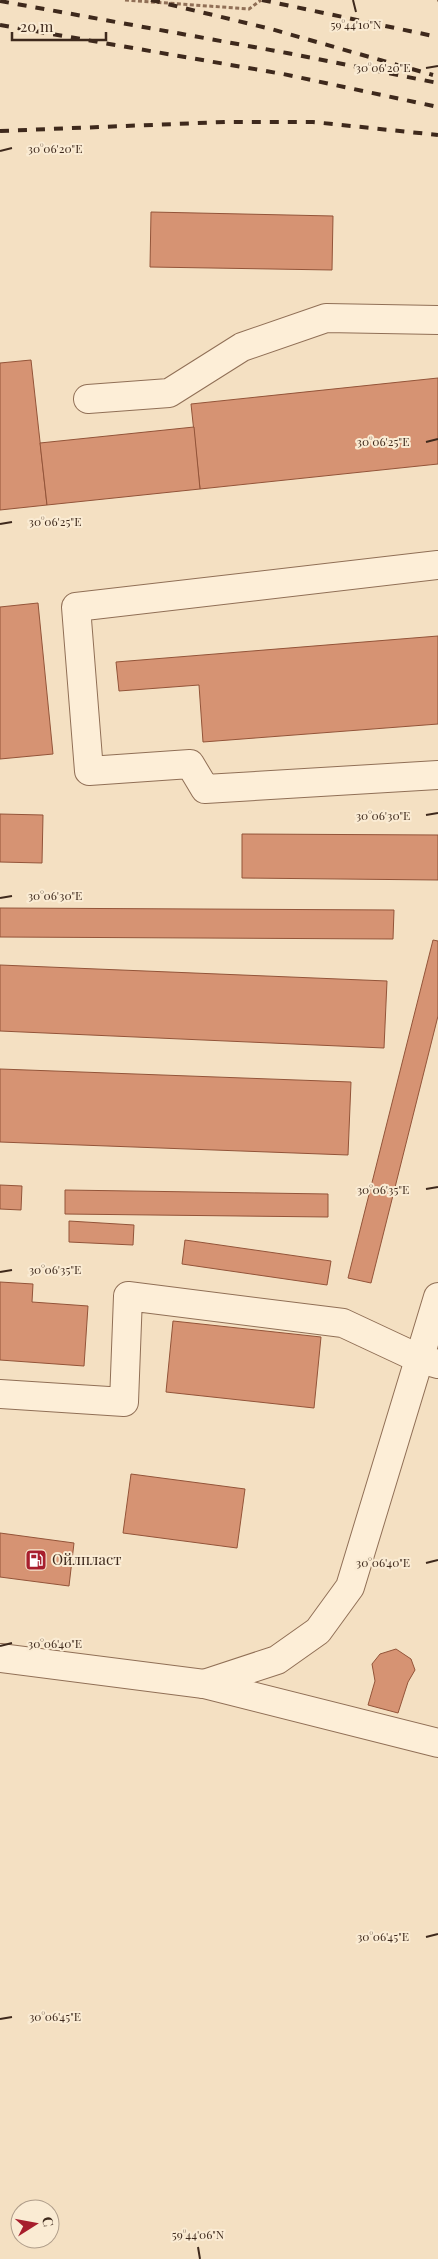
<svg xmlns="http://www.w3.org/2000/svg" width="438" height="2259" font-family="'Playfair Display',serif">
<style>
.building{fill:#d69373;stroke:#935439}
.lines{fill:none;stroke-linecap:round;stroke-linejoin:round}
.minor-casing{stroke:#906f56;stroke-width:30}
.path{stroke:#906f56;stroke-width:3;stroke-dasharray:4 2.5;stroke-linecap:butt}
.minor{stroke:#fdeed7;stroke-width:28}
.rail{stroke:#3e291c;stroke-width:4;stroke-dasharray:9 9;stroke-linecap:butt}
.ticks{fill:none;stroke:#3e291c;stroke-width:2}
.labels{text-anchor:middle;stroke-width:4;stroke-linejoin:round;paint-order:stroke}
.poi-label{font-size:15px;fill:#3e291c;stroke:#faebd3;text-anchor:start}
.ticks-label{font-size:12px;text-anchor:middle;fill:#3e291c;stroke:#faebd3;stroke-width:4;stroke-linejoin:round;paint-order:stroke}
</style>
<rect width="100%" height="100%" fill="#f4e0c2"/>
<g class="building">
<path d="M151,212L333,216L332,270L150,267Z"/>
<path d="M31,360L47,505L0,510V363Z"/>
<path d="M438,378V464L200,489L191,404Z"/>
<path d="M194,427L200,489L47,505L40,443Z"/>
<path d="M38,603L53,754L0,759V607Z"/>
<path d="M438,636V724L203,742L199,685L119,691L116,662Z"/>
<path d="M0,814L43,815L42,863L0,862Z"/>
<path d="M242,834L438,835V880L242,878Z"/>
<path d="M0,908L394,910L393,939L0,937Z"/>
<path d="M433,940L438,941V1016L371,1283L348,1278Z"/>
<path d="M0,965L387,981L384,1048L0,1031Z"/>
<path d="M0,1069L351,1082L348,1155L0,1142Z"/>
<path d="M0,1185L22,1186L21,1210L0,1209Z"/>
<path d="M65,1190L328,1194V1217L65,1214Z"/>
<path d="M69,1221L134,1225L133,1245L69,1242Z"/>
<path d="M185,1240L331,1261L327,1285L182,1264Z"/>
<path d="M0,1282L33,1284L32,1302L88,1306L84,1366L0,1360Z"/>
<path d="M173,1321L321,1337L314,1408L166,1392Z"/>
<path d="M131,1474L245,1489L237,1548L123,1533Z"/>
<path d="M0,1533L74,1543L69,1586L0,1577Z"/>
<path d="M396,1649L411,1659L415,1670L408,1682L398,1713L368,1705L375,1681L372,1664L380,1654Z"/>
</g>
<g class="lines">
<g class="minor-casing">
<g id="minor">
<path d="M88,399L169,393L242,347L326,318L438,320"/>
<path d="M438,565L76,607L89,771L190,764L205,789L438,775"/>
<path d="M0,1394L124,1402L128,1296L343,1323L420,1359L438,1364"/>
<path d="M0,1658L204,1684L438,1743"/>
<path d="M204,1684L277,1660L318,1631L350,1587L438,1297"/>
</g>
</g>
<g class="path">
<path d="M125,0L249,9L261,0"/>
<path d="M437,0H438"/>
</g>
<use href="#minor" class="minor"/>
<g class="rail">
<path d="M151,0L271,29L433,75"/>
<path d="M262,0L438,37"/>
<path d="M0,1L287,53L438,83"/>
<path d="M0,25L283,74L438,107"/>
<path d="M0,131L225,122H313L438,135"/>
</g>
</g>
<path class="ticks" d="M353,0L356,12M426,68L438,66M0,151L12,148M426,442L438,439M0,524L12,522M426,815L438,813M0,898L12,896M426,1189L438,1187M0,1272L12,1270M426,1563L438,1560M0,1646L12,1643M426,1937L438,1934M0,2019L12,2017M198,2247L200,2259"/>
<defs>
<g id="fuel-square" transform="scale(1.125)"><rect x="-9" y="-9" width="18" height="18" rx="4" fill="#a71e2d" stroke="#faebd3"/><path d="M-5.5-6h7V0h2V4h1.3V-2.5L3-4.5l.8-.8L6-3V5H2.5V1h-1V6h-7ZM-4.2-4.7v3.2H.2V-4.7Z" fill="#fff"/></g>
</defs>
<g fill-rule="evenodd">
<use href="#fuel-square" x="36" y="1560"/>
</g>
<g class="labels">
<g class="poi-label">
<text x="52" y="1565">Ойлпласт</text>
</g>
</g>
<g class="ticks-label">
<text x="356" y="29">59°44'10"N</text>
<text x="383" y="72">30°06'20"E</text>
<text x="55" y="153">30°06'20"E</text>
<text x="383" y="446">30°06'25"E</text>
<text x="55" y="526">30°06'25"E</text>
<text x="383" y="820">30°06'30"E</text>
<text x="55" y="900">30°06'30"E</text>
<text x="383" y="1194">30°06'35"E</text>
<text x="55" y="1274">30°06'35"E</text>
<text x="383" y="1567">30°06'40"E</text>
<text x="55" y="1648">30°06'40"E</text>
<text x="383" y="1941">30°06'45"E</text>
<text x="55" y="2021">30°06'45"E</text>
<text x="198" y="2239">59°44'06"N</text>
</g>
<g transform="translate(35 2224) rotate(79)"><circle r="24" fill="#faebd3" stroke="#af9d8a"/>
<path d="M0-4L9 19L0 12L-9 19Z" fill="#a71e2d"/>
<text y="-8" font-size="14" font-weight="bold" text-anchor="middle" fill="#3e291c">С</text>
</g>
<path d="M12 32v8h94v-8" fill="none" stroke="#3e291c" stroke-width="2.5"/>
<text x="20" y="32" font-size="15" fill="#3e291c" stroke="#faebd3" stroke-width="4" paint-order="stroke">20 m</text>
</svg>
